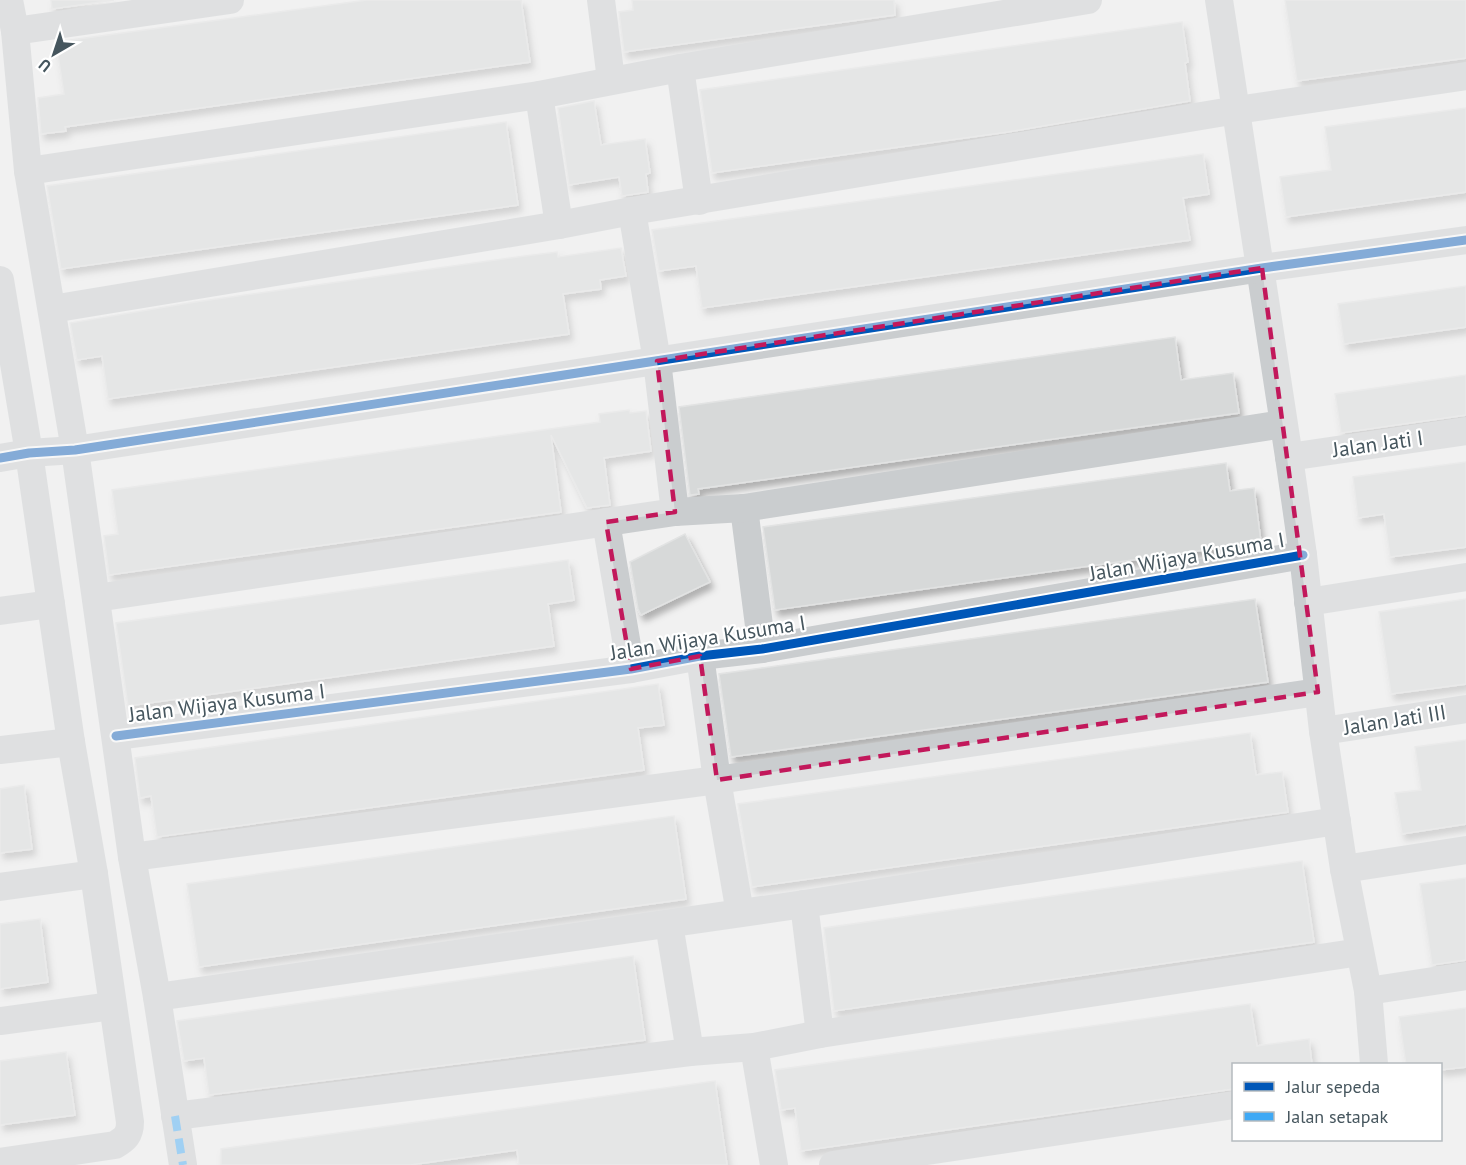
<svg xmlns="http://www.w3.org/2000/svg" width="1466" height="1165" font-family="'PT Sans',sans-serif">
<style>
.building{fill:#d7d9d9;stroke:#e2e3e3;stroke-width:1.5;filter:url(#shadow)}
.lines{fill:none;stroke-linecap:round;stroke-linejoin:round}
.minor{stroke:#cacdcf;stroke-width:28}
.quiet{stroke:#3fa9f5;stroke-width:8;stroke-dasharray:15 8;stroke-linecap:butt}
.cycleway-casing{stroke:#fff;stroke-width:13}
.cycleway{stroke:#0057b8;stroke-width:9}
.marked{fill:none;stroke:#c2185b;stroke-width:4.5;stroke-dasharray:12 8;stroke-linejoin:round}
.labels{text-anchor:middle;stroke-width:4.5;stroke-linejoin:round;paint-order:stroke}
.street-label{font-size:21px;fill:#46565e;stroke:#fff}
</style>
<defs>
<filter id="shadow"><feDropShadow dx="3.5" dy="6" stdDeviation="3" flood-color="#0004"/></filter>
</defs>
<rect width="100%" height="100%" fill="#f1f1f1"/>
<g class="building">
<path d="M51,0H114L52,9Z"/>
<path d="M367,0H521L530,62L65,127L66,131L41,134L38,98L64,94L56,42Z"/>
<path d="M632,0H894L895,15L624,52L619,12L633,10Z"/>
<path d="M1285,0H1466V58L1297,81Z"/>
<path d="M1182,22L1188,62L1185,63L1190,101L1008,132L712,173L700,90Z"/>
<path d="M594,101L601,145L645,139L650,173L646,174L648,192L622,196L619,177L569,185L558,108Z"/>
<path d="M1466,108V192L1286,217L1280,177L1331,170L1325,127Z"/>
<path d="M506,122L518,205L61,269L47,186Z"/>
<path d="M1203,154L1209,194L1183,198L1190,240L702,308L696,266L659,271L652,230Z"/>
<path d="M621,248L626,276L600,280L601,289L563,294L569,334L108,399L102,356L77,360L70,323L195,302L525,256L557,252L558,257Z"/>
<path d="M1466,286V327L1344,344L1338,304Z"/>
<path d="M1175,337L1181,380L1233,373L1239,413L698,489L699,494L690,495L679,407Z"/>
<path d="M1466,375V415L1341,433L1335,394Z"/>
<path d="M629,410L630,413L646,411L651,451L604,458L610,505L587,508L551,435L561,512L109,575L104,536L118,534L112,490L600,422L599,414Z"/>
<path d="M1466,462V547L1390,557L1384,514L1358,518L1353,477Z"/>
<path d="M1226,463L1230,491L1254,488L1261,542L775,610L763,527Z"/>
<path d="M685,534L710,582L641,615L638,609L630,562Z"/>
<path d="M568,560L574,600L548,604L554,646L128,706L116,623Z"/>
<path d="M1255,599L1268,682L731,757L719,674Z"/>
<path d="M1466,599V684L1391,694L1379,612Z"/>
<path d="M658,684L664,725L638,728L644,770L157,837L151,796L140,798L135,758Z"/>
<path d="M1250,733L1256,775L1282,772L1288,812L752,887L738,804Z"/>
<path d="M1466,740V824L1402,834L1395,793L1421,790L1415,747Z"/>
<path d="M24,785L32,849L0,853V789Z"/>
<path d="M674,816L686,899L199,967L187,884Z"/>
<path d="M1302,861L1314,942L834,1011L824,928Z"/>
<path d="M1466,878V960L1432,965L1420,884Z"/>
<path d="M40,919L48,982L0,989V924Z"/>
<path d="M633,956L645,1040L209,1095L204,1058L184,1061L177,1021Z"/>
<path d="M1250,1004L1257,1046L1309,1039L1312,1065H1233V1089L801,1151L795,1108L781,1110L775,1070Z"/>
<path d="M1466,1008V1067L1440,1070V1065H1406L1399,1017Z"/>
<path d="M66,1052L75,1115L0,1125V1061Z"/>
<path d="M715,1081L727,1165H519L517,1150L410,1165H221V1149Z"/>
</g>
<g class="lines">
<g class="minor">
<path d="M9,0L15,31L28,171L75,450L132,857L157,997L183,1165"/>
<path d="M601,0L611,80"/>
<path d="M1219,0L1289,457L1303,555L1323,731L1344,869L1368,991L1466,976"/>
<path d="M15,31L230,0"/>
<path d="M680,68L699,201"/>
<path d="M539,95L559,225"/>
<path d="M28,171L539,95L680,68L1088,0"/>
<path d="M632,211L657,361L675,512"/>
<path d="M0,280L29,453L71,742L94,874L130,1122C130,1135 125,1139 115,1145L0,1162"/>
<path d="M52,309L559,225L632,211L1237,110L1466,76"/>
<path d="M1289,457L1466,431"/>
<path d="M0,458L29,453L75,450L1262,268L1466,240"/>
<path d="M744,508L762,649"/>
<path d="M606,522L631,669"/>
<path d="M96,598L675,512L744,508L1283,424"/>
<path d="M1308,602L1466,577"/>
<path d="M0,611L51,604"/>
<path d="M700,656L717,780L740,913"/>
<path d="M1323,731L1466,709"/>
<path d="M116,736L631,669L700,656L762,649L1303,555"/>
<path d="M0,750L71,742"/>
<path d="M132,857L717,780L1318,692"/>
<path d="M1344,869L1466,850"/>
<path d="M0,887L94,874"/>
<path d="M804,904L820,1034"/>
<path d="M669,924L690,1052"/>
<path d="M1368,991L1374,1064"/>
<path d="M157,997L804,904L1337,821"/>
<path d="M0,1021L112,1006"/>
<path d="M754,1047L774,1165"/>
<path d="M175,1116L690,1052L754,1047L820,1034L1360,952"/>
<path d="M833,1165L1234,1105"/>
</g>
<path class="quiet" d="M175,1116L183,1165"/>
<g class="cycleway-casing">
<g id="cycleway">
<path d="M0,458L29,453L75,450L1262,268L1466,240"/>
<path d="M116,736L631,669L700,656L762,649L1303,555"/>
</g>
</g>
<use href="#cycleway" class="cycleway"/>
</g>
<path d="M0 0H1466V1165H0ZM1262,268L1318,692L717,780L700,656L631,669L606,522L675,512L657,361Z" fill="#f1f1f1" fill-opacity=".55" fill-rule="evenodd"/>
<path class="marked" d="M1262,268L1318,692L717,780L700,656L631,669L606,522L675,512L657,361Z"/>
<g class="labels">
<g class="street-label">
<text transform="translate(1378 444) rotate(-8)" y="7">Jalan Jati I</text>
<text transform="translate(1187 557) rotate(-10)" y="7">Jalan Wijaya Kusuma I</text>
<text transform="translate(708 638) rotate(-9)" y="7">Jalan Wijaya Kusuma I</text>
<text transform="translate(227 703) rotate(-7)" y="7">Jalan Wijaya Kusuma I</text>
<text transform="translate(1395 720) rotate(-9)" y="7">Jalan Jati III</text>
</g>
</g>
<rect x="1232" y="1063" width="210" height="78" fill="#ffffff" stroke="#b5bbbf" stroke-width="1.5"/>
<rect x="1244" y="1082" width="30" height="9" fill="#0057b8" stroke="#b5bbbf" stroke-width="1.5"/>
<text x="1286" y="1093" font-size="18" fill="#46565e">Jalur sepeda</text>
<rect x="1244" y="1112" width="30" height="9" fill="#3fa9f5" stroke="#b5bbbf" stroke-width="1.5"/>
<text x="1286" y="1123" font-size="18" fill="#46565e">Jalan setapak</text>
<g transform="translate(54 54) rotate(219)" stroke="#ffffff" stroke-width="4.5" paint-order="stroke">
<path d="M0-4.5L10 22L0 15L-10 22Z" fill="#46565e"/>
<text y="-9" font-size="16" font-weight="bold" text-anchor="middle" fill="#46565e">U</text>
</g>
</svg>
